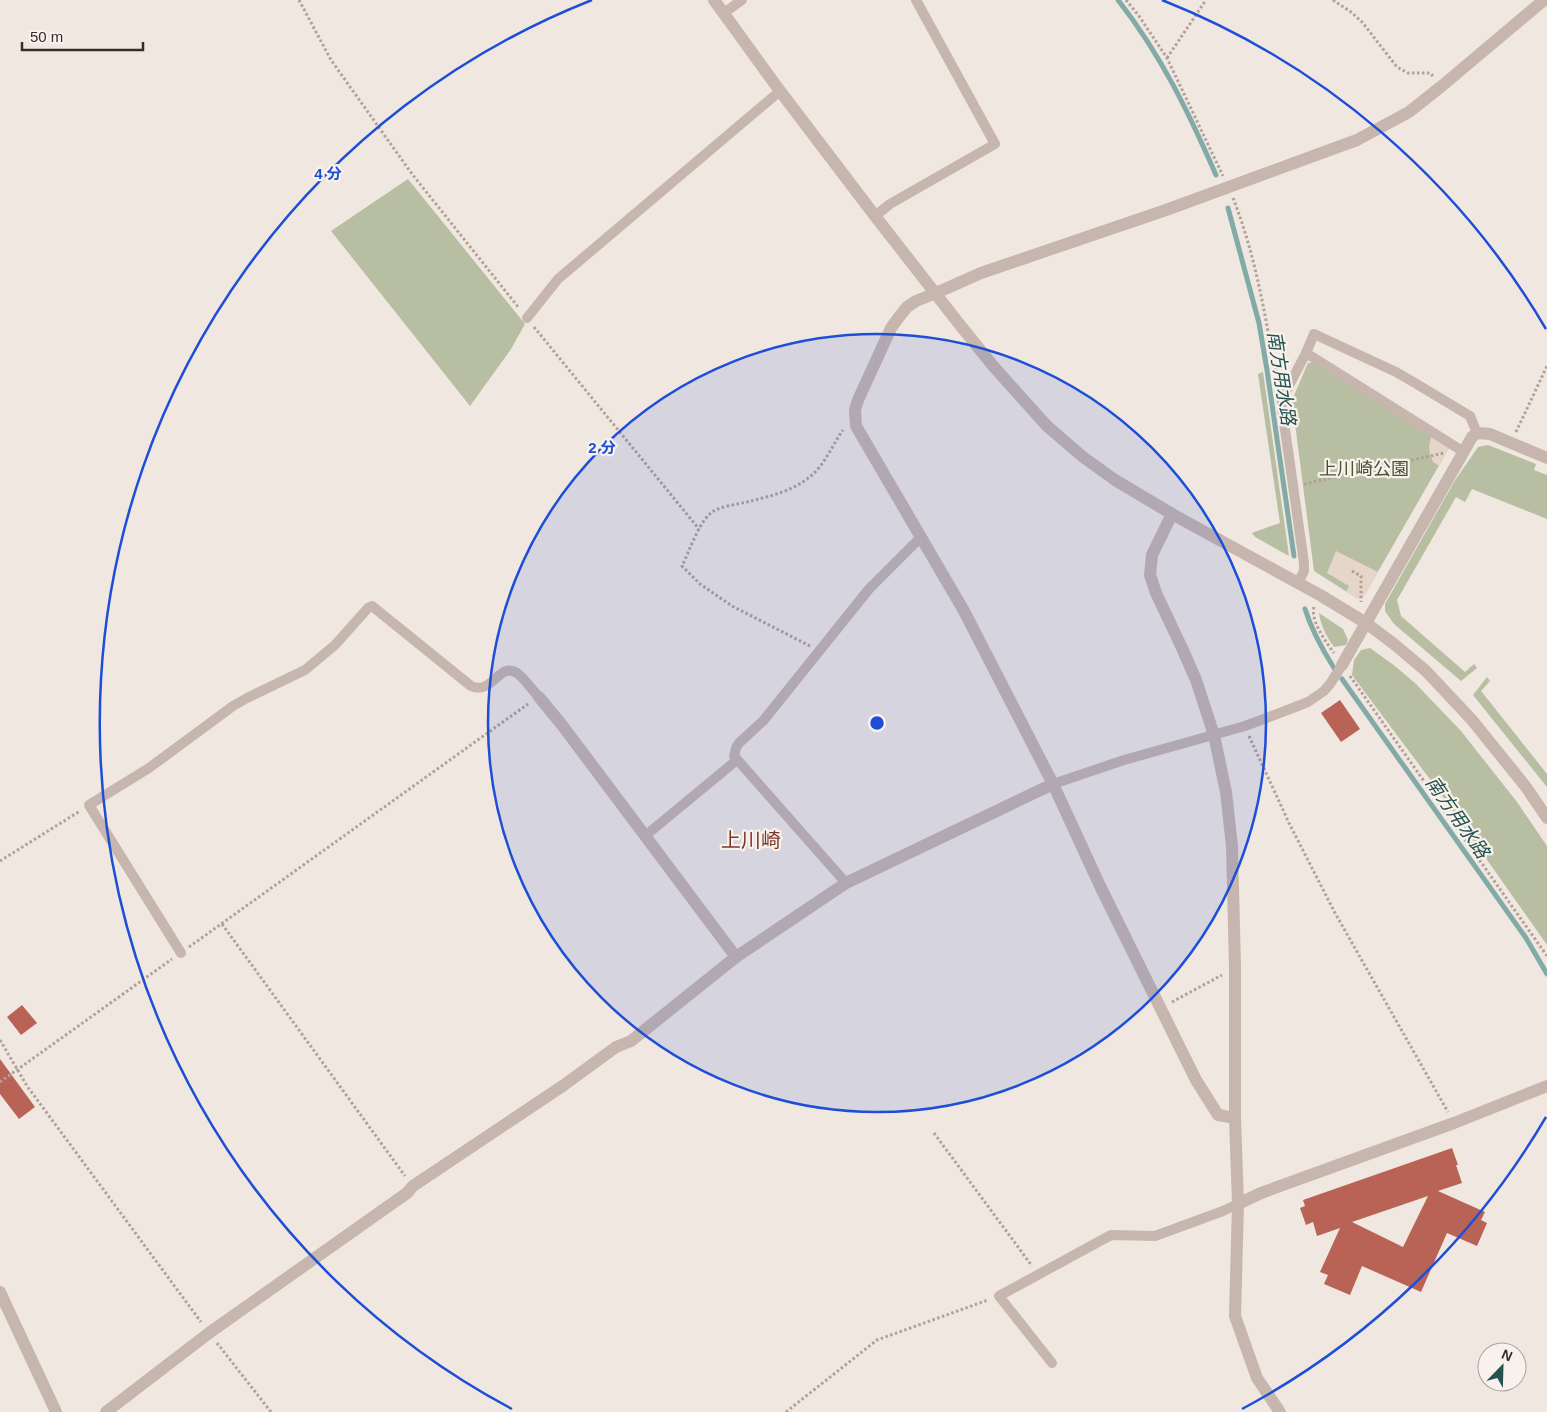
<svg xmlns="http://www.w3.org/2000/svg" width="1547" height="1412" font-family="Helvetica,'Noto Sans JP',sans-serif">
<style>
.green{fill:#b7bea1}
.plaza{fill:#e6d6c9}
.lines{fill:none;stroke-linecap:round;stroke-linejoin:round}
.stream{stroke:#82aaa7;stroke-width:5}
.building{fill:#b86356;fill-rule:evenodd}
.path{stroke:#b3a097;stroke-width:3;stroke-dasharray:2.5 2.5;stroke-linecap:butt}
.service{stroke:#c7b6ad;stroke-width:10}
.minor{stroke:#c7b6ad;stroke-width:12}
.tertiary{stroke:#c7b6ad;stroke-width:12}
.ring{fill:none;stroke:#1d4ed8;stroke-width:2.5}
.labels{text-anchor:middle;stroke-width:4.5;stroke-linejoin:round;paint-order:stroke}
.park-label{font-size:18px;fill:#495231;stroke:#f8f1ec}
.water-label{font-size:19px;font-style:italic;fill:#255351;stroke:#f8f1ec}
.quarter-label{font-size:20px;fill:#7c372d;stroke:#f8f1ec}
.centre{fill:#1d4ed8;stroke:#f8f1ec;stroke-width:2.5}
.ring-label{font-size:15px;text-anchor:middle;font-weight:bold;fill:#1d4ed8;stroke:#f8f1ec;stroke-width:4.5;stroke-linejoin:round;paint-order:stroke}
</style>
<rect width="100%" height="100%" fill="#f0e7e0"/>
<g class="green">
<path d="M408,179L525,324L511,349L470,406L331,231Z"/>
<path d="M1316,362L1449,448L1364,596L1358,599L1314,571L1292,400L1308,363Z"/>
<path d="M1263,372L1289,556L1255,537L1252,533L1280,523L1258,374Z"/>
<path d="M1488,445L1536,464L1534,470L1547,475V519L1472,489L1465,502L1456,497L1397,600L1401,616L1465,672L1474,664L1477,668L1461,681L1394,624L1385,611V604L1454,482L1478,447Z"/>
<path d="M1319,613L1343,629L1348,640L1346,645L1334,647C1326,636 1321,626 1319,613Z"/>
<path d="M1370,648L1395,666L1416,684L1461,731L1517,802L1547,846V945L1438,790L1352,675L1354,660L1361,650Z"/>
<path d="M1487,677L1490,681L1481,691L1547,774V787L1473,695Z"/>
</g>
<g class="plaza">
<path d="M1431,437L1449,448L1439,466L1433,462L1430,454L1429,446Z"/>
<path d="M1336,551L1378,572L1364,596L1358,599L1346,592L1349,586L1327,573Z"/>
</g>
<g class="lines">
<g class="stream">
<path d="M1118,0C1161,55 1188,111 1216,175"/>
<path d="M1228,208L1259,323L1267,370L1294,556"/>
<path d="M1305,609C1312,631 1322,649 1334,668"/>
<path d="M1342,679L1526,938L1547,974"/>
</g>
</g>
<g class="building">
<path d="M1340,700L1360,729L1341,742L1321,713Z"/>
<path d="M22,1005L37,1023L21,1035L7,1017Z"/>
<path d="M0,1059L35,1107L19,1119L0,1094Z"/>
<path d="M1452,1148L1458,1165H1456L1462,1183L1438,1191L1485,1212L1481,1220L1487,1223L1477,1246L1447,1233L1421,1292L1362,1266L1350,1295L1324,1284L1328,1275L1320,1272L1340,1228L1317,1236L1313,1222L1306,1225L1300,1208L1305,1206L1303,1200ZM1428,1196L1403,1247L1352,1222Z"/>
</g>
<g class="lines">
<g class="path">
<path d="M299,0L331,60L412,174L519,308"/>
<path d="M1126,0L1139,16L1167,58L1223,176"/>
<path d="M1333,0L1351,12L1362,22L1397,67L1408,73H1430L1433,76"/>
<path d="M1167,58L1206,0"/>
<path d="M1233,198C1256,256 1266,320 1277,381"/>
<path d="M534,327L699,529"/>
<path d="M1516,432L1547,366"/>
<path d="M1304,484L1444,453"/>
<path d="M1352,571L1361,576V602"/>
<path d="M1314,607C1310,620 1326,642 1334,653"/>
<path d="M810,646L732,606L700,584L682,566C689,552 699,522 711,513C717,507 738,504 747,502C770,496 795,491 813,474C826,462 833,444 843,430"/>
<path d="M1350,676L1547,956"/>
<path d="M1249,736L1289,823L1335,913L1448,1112"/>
<path d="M0,861L80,811"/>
<path d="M222,924L405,1176"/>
<path d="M189,947L528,704"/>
<path d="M1172,1002L1222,975"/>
<path d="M0,1040L27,1086L201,1322"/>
<path d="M0,1082L172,959"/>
<path d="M934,1133L1032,1266"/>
<path d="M217,1343L271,1412"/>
<path d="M786,1412L877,1340L988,1300"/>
</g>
<g class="service">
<path d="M724,13L742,0"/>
<path d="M875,216L890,204L995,144L916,0"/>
<path d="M527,318L558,279L780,91"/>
<path d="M1306,353L1464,452"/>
<path d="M1298,583L1304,571V563L1282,408V399L1306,353L1314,334L1396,372L1415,383L1470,416L1477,433"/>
<path d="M1053,784L1124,760L1245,726L1290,709L1308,702L1324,691L1330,684L1342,665"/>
<path d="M645,836L737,760"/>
<path d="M846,883L734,756L736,748L739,743L763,721L869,589L921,537"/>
<path d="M181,953L89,805L149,768L233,706L247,698L305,670L335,645L368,608L372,606L471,686C492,696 499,661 517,673C525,679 532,690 539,697"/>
<path d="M1052,1363L999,1296L1111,1235L1155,1236L1223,1211L1238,1204"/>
</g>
<g class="minor">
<path d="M936,293L916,301L907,307L899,317L891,328L858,400L855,410L856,426L964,611L1053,784L1101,888L1196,1080L1218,1115L1235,1118"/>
<path d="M1342,665L1472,437L1477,433L1490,434L1547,458"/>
<path d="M539,697L562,725L736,957"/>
<path d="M1238,1204L1261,1193L1454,1123L1547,1086"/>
<path d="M0,1292L56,1412"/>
<path d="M106,1412L209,1333L407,1193L413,1186L564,1085L616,1047L631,1041L736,957L846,883L1053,784"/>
</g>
<g class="tertiary">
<path d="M714,0L780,91L875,216L960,325L994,367L1047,426L1083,457L1115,480L1172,514L1320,595L1366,623L1394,644L1426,671L1472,720L1526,787L1547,818"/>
<path d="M936,293L981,273L1166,210L1357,140L1409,112L1443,85L1544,0"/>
<path d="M1172,514L1152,555L1150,575L1156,593L1182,648L1196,680L1214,735L1226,792L1232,846L1235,967V1118L1238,1204L1235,1316L1257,1378L1280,1412"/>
</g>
</g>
<circle cx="877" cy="723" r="389" fill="#1d4ed8" fill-opacity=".12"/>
<g class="ring">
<circle cx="877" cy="723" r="389"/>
<path d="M1546 1117A777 777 0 0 1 1242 1409M512 1409A777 777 0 0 1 592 0M1162 0A777 777 0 0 1 1546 329"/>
</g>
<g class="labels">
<g class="park-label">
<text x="1364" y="475">上川崎公園</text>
</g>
<g class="water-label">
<text transform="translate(1282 378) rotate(81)" y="7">南方用水路</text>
<text transform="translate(1458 817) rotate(55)" y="7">南方用水路</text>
</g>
<g class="quarter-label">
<text x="751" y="847">上川崎</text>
</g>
</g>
<circle cx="877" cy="723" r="8" class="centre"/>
<g class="ring-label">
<text x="328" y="179">4 分</text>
<text x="602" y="453">2 分</text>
</g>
<g transform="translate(1502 1367) rotate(23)"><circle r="24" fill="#f8f1ec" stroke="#aaa39f"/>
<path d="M0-4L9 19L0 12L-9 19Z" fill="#255351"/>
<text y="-8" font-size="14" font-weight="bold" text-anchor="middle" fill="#362d2b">N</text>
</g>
<path d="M22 42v8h121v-8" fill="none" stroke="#362d2b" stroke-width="2.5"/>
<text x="30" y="42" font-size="15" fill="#362d2b" stroke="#f8f1ec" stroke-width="4" paint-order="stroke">50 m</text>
</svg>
